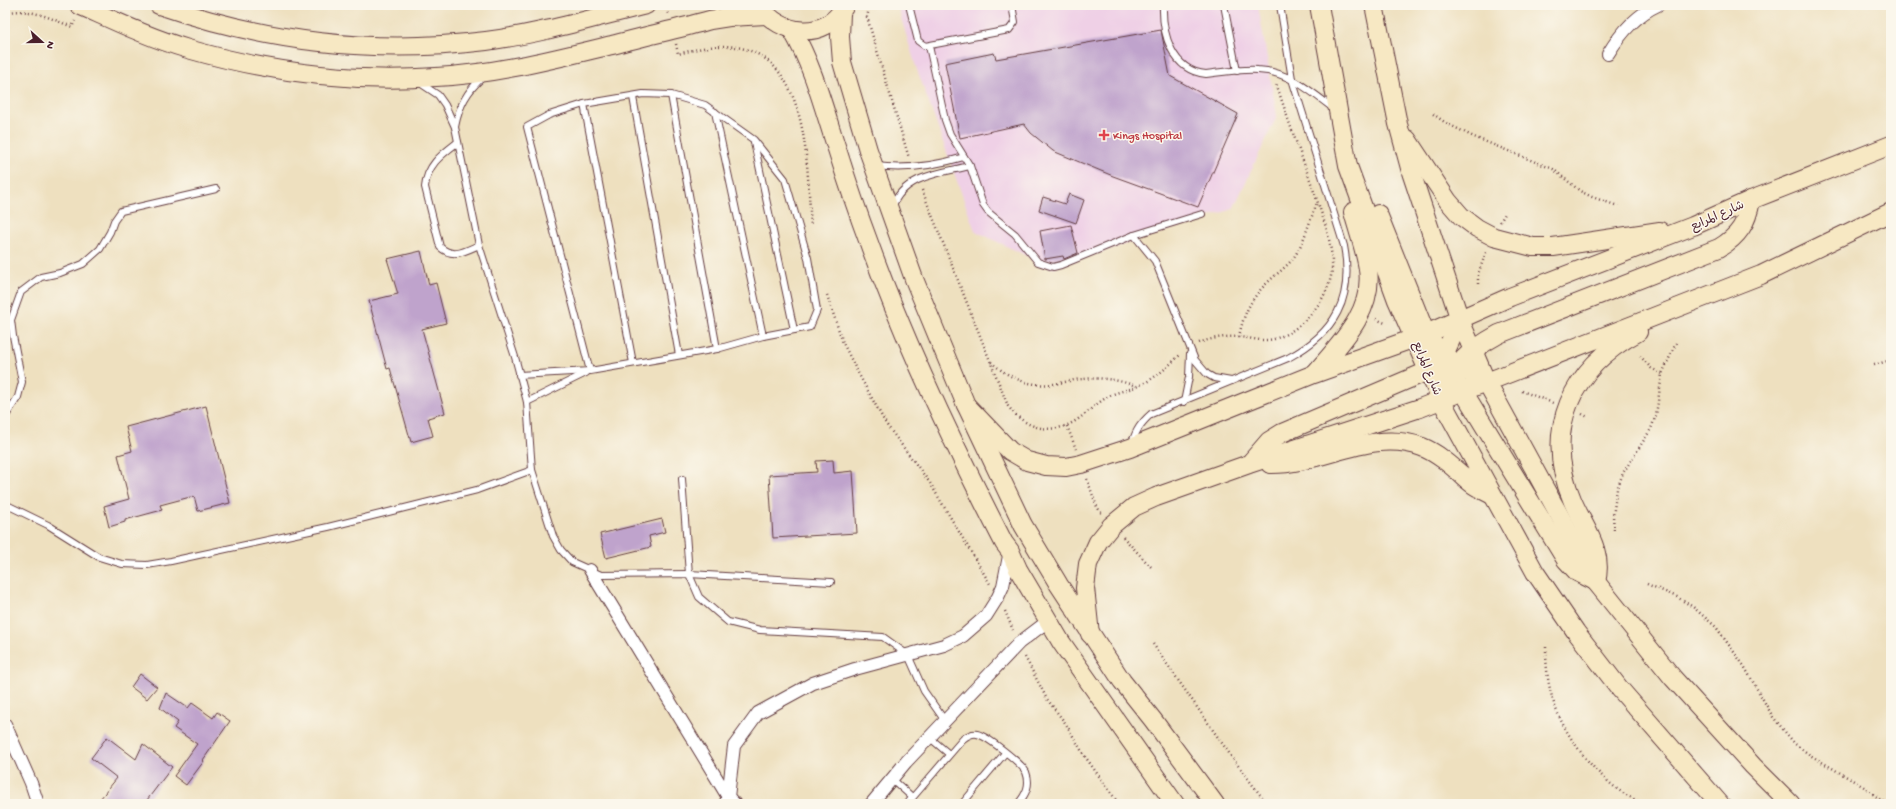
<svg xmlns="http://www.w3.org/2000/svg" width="1896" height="809" font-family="'Gochi Hand','Playpen Sans Arabic',sans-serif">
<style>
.built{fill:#efd0e6}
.building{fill:#bfa3cc}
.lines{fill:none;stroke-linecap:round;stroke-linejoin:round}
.lane-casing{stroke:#633c41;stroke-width:8}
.street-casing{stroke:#633c41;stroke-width:14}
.secondary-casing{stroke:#633c41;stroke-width:20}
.path{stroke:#633c41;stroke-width:2.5;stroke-dasharray:1 3;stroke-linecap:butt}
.lane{stroke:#fff;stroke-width:6}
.street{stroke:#fff;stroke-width:12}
.secondary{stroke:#f7e8c3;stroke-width:18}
.health-dot{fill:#e0444e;stroke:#fbf7ec;stroke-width:1.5}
.labels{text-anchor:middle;stroke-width:3;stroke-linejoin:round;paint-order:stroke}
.health-label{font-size:12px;fill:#be3a42;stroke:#fbf7ec;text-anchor:start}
.street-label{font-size:12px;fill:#4a1f2b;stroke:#fbf7ec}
</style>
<rect width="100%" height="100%" fill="#fbf7ec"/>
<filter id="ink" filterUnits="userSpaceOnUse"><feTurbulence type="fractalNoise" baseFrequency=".025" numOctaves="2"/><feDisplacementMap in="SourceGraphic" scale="8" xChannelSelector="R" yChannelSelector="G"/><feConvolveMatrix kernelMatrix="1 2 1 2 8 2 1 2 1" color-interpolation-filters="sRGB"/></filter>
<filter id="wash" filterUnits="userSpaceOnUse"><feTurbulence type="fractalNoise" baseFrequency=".012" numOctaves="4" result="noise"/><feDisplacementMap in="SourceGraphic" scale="16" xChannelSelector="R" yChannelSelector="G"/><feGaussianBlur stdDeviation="0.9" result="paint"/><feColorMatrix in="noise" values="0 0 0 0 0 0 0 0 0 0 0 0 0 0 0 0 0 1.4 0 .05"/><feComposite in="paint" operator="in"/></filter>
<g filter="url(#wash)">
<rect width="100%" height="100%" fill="#eee0bf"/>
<path class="built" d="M897,5H1258L1277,116L1233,209L1052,268L975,231L916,67Z"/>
<g id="blocks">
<g class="building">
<path d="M1161,30L1170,76L1238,114L1198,207L1113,176L1053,151L1031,133L1024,124L960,138L945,63L994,53L996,59Z"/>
<path d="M1069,194L1084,200L1076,223L1039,210L1043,197L1065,204Z"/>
<path d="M1071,225L1078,253L1064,259L1063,256L1045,259L1040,231Z"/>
<path d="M421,251L429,285L436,283L446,323L422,329L445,413L428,418L433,436L411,442L390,368L387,369L369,301L398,294L387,259Z"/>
<path d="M206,406L230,503L198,511L194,496L160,505L162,510L125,520V522L109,527L104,506L129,499L118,455L132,451L126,427Z"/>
<path d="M833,460L834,473L853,471L857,533L773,538L769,475L817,472L816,461Z"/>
<path d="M662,519L665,532L649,536L651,547L606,558L600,534Z"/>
<path d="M140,674L157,687L147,699L131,687Z"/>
<path d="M166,693L188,708L192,703L213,718L217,712L230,721L203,760L204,761L186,785L174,776L197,744L174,728L178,722L160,708Z"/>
<path d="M107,737L136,759L143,744L172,767L144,804H96L117,778L91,758Z"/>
</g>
</g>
</g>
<g filter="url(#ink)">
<use href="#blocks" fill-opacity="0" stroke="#633c41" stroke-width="1"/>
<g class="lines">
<g class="lane-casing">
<g id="lane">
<path d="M909,5L918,41L925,46L1009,30L1015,22L1012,5"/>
<path d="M1163,5C1162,34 1172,71 1206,74C1223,72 1241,69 1258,70C1288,71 1312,92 1334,109"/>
<path d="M1224,5L1237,71"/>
<path d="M929,46L945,120L950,134L970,166L983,205L988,212L1015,234L1038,262L1053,267L1061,265L1134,235L1155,261L1195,360L1207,374L1214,378L1231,381"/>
<path d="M420,83L438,95L445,105L455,127L479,245L515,357L527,402L532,470L553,536L561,550L572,562L601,575L689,574L831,582"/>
<path d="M671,95L717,349"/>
<path d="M633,97L679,355"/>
<path d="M584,104L633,363"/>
<path d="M715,112L763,336"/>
<path d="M455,127C459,106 467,91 483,77"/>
<path d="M458,142C441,155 427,165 425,187L440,247C453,259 465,251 479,245"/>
<path d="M754,142L794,330"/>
<path d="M876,166C907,170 934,166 964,157"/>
<path d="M892,208C903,175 941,173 970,166"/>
<path d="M1134,235L1202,214"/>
<path d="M519,375L590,371L717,349L763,336L810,327L817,310L808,258L785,179L754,140L705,105L671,95L643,94L584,104L549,115L527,127L590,371"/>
<path d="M527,402L586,373"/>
<path d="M1184,402L1189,377L1190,354"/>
<path d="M5,417L18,397L22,382L13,336L11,320L21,292L41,277L60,273L83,264L100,249L110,232L114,221L121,211L216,189"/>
<path d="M1132,443C1136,430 1141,423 1151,414L1288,358C1335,333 1354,299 1344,246L1292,79L1280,5"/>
<path d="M682,479L689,574L699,597L728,622L760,630L883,637L908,655L924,691L945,721"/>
<path d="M5,504L48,525L99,557L122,564L147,565L171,561L328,527L477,490L532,470"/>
<path d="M929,737L949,754"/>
<path d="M892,779L912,797"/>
<path d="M907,804L963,739C967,736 972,733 977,734C987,736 1021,763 1026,772C1031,785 1026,794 1018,804"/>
<path d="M962,804L1005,753"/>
</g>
</g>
<g class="street-casing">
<g id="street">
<path d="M1608,54C1620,34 1636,15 1658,5"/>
<path d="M590,570L728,797L735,804"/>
<path d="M5,724L31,783L38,804"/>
<path d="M725,804L728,797L734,746L758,713L813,683L855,669L944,645L963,636L986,616L998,597L1003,586L1010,551"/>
<path d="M871,804L906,762L1019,643L1048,621"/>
</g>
</g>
<g class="secondary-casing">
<g id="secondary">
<path d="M79,5C115,21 150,38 188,49C268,72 352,83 436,77C496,74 554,59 612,45C645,36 678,29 710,20L729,17L766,15"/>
<path d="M159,5C268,42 372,55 486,41C540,34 593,18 646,5"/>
<path d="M1319,5L1348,166L1397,300L1441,400L1535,572L1576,632L1620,689L1720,804"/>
<path d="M1374,5L1398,124L1411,172L1460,320L1486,381L1596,582L1673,678L1753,766L1791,804"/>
<path d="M760,6C780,36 825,41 844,7"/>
<path d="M841,13L840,37L842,62L868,150L914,279L966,405L1023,525L1059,585L1122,681L1153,720L1215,804"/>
<path d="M792,30C813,66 823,106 836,146C846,178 857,211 869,243C906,346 954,446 1004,543L1010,551L1018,569L1061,642L1175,804"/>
<path d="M1407,139L1448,201L1461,216L1477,228L1494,237L1533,247H1553L1660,231"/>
<path d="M1378,214L1426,334C1443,356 1461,369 1486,381"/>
<path d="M1421,346L1438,362L1463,391L1566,560L1577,572L1595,581"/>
<path d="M1316,372C1341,343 1374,311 1368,269C1365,249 1358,231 1353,212"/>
<path d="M1441,400C1451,365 1468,351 1499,334L1719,248C1739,236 1747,223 1751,200"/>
<path d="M966,405L1010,451L1027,461L1046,466L1066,467L1081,464L1130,448L1314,374L1426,334L1510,297L1693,226L1751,200L1891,145"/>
<path d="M1250,463L1269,441L1282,433L1428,371L1444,355L1460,320"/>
<path d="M1270,464C1322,465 1370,428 1422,447C1440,454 1456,470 1471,483C1477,488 1485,491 1492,495"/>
<path d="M1596,582C1604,551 1585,529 1573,502C1542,430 1571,368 1638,332"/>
<path d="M1090,634L1085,588L1088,564L1098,542L1111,526L1134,507L1156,497L1249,464L1420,408L1697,300L1761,275L1891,212"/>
</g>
</g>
<g class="path">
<path d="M666,5L668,14"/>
<path d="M870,5L867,17L909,158"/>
<path d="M5,13C29,7 50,18 72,27L75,21"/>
<path d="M676,44L678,54C693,50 708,46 723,46C812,47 806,165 811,226"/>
<path d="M1433,114L1446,123L1474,137L1553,169L1580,191L1592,197L1618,206"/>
<path d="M922,190L1008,406C1025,429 1052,436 1077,420C1088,412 1097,403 1109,396C1119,391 1129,390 1138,386C1155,379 1167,367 1180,355"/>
<path d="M1500,222L1506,212"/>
<path d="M1478,284V274L1487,250"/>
<path d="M827,295L843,343L857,371L886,424L930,483L990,584"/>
<path d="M1376,319L1385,323"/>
<path d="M1239,337C1243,315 1251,298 1267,283C1275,275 1284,269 1292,260C1304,244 1309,222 1317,203"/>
<path d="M1199,343C1212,338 1225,336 1238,337C1255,338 1265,344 1282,336C1306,326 1331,295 1332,268C1333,240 1320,210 1311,183C1299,150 1287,117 1276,83"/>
<path d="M1640,356L1651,368L1662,374"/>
<path d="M991,362C1009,378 1029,387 1053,384C1064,383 1074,379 1084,379C1102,377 1119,380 1136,386"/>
<path d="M1874,365L1891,360"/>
<path d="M1522,391L1553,403"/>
<path d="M1582,414L1588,417"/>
<path d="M1067,426L1076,449"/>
<path d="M1087,479L1097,507L1102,514"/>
<path d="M1614,530L1613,516L1617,489L1623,473L1651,429L1656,415L1662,374L1677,341"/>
<path d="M1123,537L1152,568"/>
<path d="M1647,584L1677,597L1693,607L1716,627L1744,666L1773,717L1795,744L1810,755L1864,787L1886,804"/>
<path d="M1005,611L1013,630"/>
<path d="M1153,644L1231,756L1267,804"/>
<path d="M1546,647C1546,662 1547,678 1551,693C1559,727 1585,762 1611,784C1621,793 1632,798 1643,804"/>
<path d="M1025,657L1047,699L1066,724L1084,755L1119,804"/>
</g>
<use href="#lane" class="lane"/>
<use href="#street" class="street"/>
<use href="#secondary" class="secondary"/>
</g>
</g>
<path class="health-dot" d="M1102 129h4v4h4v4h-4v4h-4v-4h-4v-4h4z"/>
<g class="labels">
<g class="health-label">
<text x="1113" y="139">Kings Hospital</text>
</g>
<g class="street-label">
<text transform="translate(1717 215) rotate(-24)" y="4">شارع المرابع</text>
<text transform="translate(1428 368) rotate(68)" y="4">شارع المرابع</text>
</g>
</g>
<rect width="1896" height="809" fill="none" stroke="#fbf7ec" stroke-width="20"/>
<g transform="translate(42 42) rotate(111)" stroke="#fbf7ec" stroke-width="3" paint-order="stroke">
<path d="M0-3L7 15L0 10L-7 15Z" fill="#4a1f2b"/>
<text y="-6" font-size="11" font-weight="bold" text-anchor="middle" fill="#4a1f2b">N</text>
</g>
</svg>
